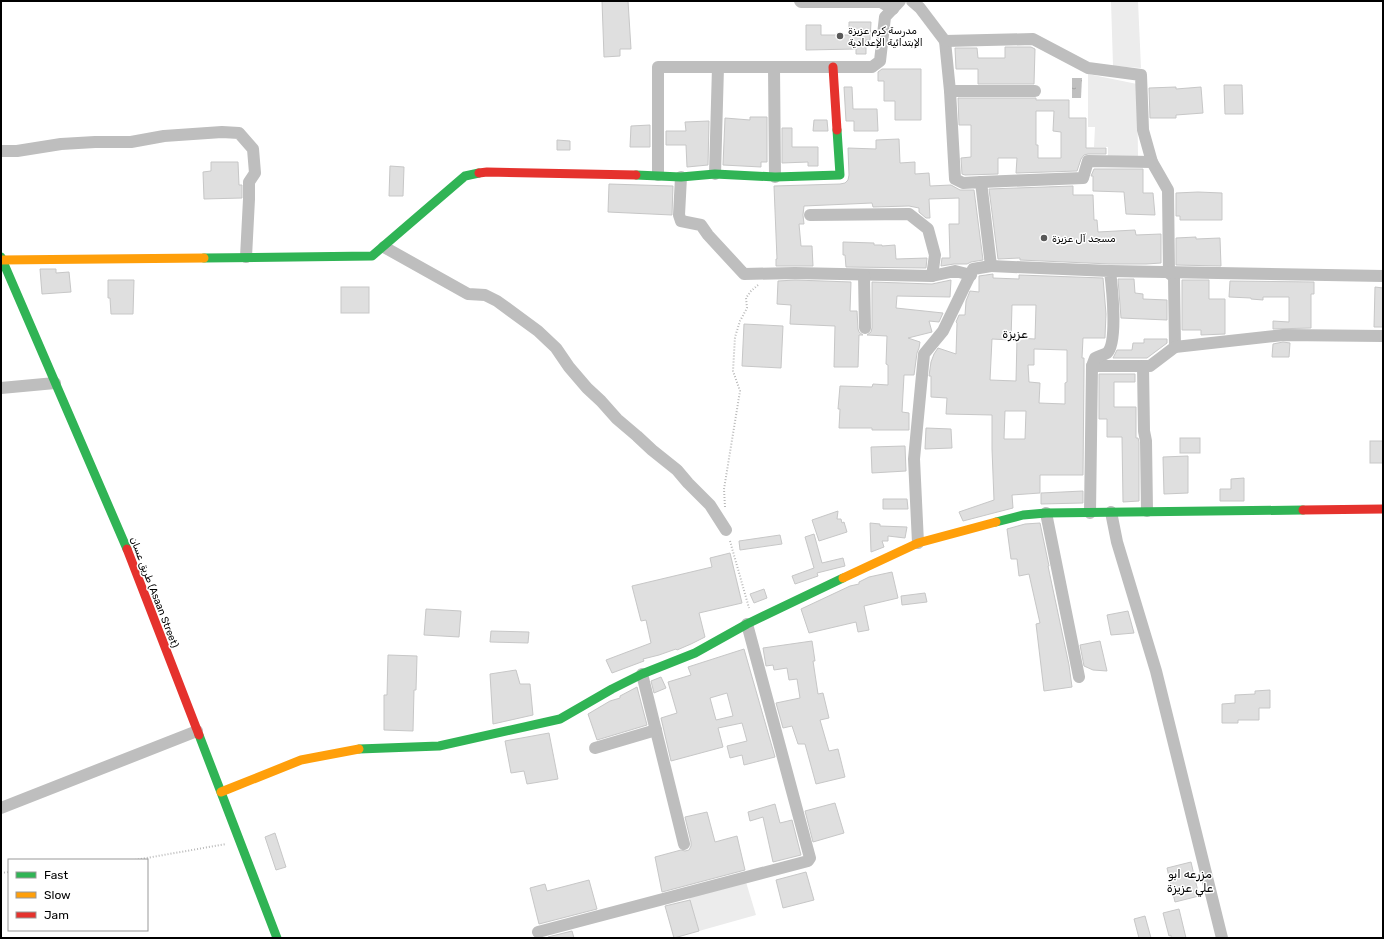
<svg xmlns="http://www.w3.org/2000/svg" width="1384" height="939" font-family="Rubik,Vazirmatn,sans-serif">
<style>
.garden{fill:#ececec}
.water{fill:url(#water-ripples)}
.building{fill:#dfdfdf;stroke:#c7c7c7;fill-rule:evenodd}
.lines{fill:none;stroke-linecap:round;stroke-linejoin:round}
.path{stroke:#b9b9b9;stroke-width:2;stroke-dasharray:1 2;stroke-linecap:butt}
.street{stroke:#bebebe;stroke-width:12}
.fast{stroke:#30b455;stroke-width:9}
.slow{stroke:#ff9f0a;stroke-width:9}
.jam{stroke:#e5322d;stroke-width:9}
.poi-dot{fill:#595959;stroke:#fff;stroke-width:1.5}
.labels{text-anchor:middle;stroke-width:3;stroke-linejoin:round;paint-order:stroke}
.poi-label{font-size:10px;fill:#000;stroke:#fff;text-anchor:start}
.street-label{font-size:10px;fill:#000;stroke:#fff}
.quarter-label{font-size:12px;fill:#000;stroke:#fff}
</style>
<defs>
<pattern id="water-ripples" width="26" height="14" patternUnits="userSpaceOnUse"><rect width="26" height="14" fill="#bfbfbf"/><path d="M2 4q2-2 4 0t4 0M15 11q2-2 4 0t4 0" fill="none" stroke="#a2a2a2"/></pattern>
</defs>
<rect width="100%" height="100%" fill="#fff"/>
<g class="garden">
<path d="M1111,1H1138L1141,68L1113,66Z"/>
<path d="M1088,74L1137,84L1138,156H1108V147H1094L1095,127H1088Z"/>
<path d="M746,882L756,915L699,931L689,897Z"/>
</g>
<path class="water" d="M1072,78H1082L1081,98H1072Z"/>
<g class="building">
<path d="M602,1H628L631,49H620V56L604,57Z"/>
<path d="M849,22H871L870,40H866V54H856V49L806,50V25H821V35H849Z"/>
<path d="M1005,47H1031L1035,49L1034,84H978V69H956L955,48H977L978,58H1005Z"/>
<path d="M882,69H921V120H895V101H884V81H878V72Z"/>
<path d="M1224,85H1242L1243,114H1225Z"/>
<path d="M844,87H852L853,109H877L878,131H854V121H846Z"/>
<path d="M1176,87V89L1201,87L1203,113L1176,115V118H1150L1149,88Z"/>
<path d="M958,98H1036V100H1069V118H1086V148H1106V154H1088L1084,155L1081,159L1077,171L1016,173L1017,158H998V174L965,175L962,174L961,158L971,157V125H959ZM1036,111H1054L1053,131L1061,132V158H1038V145H1036Z"/>
<path d="M750,117H767V162H761V167L723,165L725,118L750,120Z"/>
<path d="M814,120H827L828,131H813Z"/>
<path d="M709,121L708,165L687,167L686,145H666V131H686L685,122Z"/>
<path d="M650,125V147H630L631,126Z"/>
<path d="M782,128H792V147H818V166H808V162L782,163Z"/>
<path d="M899,139L900,163L915,162V174L929,173L930,186L951,185L960,190H974L983,260L971,262L967,264H954L941,266L942,258H950L949,224H959V198L929,199L930,218H926L919,212V208L909,206L873,207L872,203L804,206L803,215L804,224H799L801,246H812L813,266H776V259H777L774,186L840,184L845,183L848,180L849,175L848,148L876,149V140Z"/>
<path d="M557,140L570,141V150H557Z"/>
<path d="M211,162H238L239,185H242V198L204,199L203,172L211,171Z"/>
<path d="M390,166L404,167L403,196H389Z"/>
<path d="M1094,169H1143V193H1153L1155,215L1126,214L1124,192L1093,191V176H1091Z"/>
<path d="M609,184L673,186L672,215L608,212Z"/>
<path d="M1073,186V195H1093L1094,220H1097L1098,232L1135,230L1136,235L1161,234V263L1146,264H1110L1020,260V258L998,259L989,189Z"/>
<path d="M1198,192L1222,193V220H1180V216H1176V193Z"/>
<path d="M1196,237V239L1220,238L1221,266L1176,265V238Z"/>
<path d="M843,242L874,243V245H882V246L895,245L896,259L927,258L926,268L846,267L845,255H843Z"/>
<path d="M40,269H56V273L69,272L71,292L42,294Z"/>
<path d="M993,274V278L1019,279V275L1103,278L1106,314L1105,337V338H1083L1082,358H1084V370L1083,475H1040V493L1012,495L1013,508L963,521L959,512L994,500L992,449V415L946,414L947,398L931,397V376H929L931,362L934,354L938,348L956,354L957,323L956,322L959,315H965L966,301L970,291L979,292V276ZM1012,305H1036L1035,339L1017,338L1016,381L990,380L992,339L1011,340ZM1034,349L1067,350V382L1065,383V404L1039,403L1040,383L1029,382L1028,365H1034ZM1005,411H1026L1025,439H1004Z"/>
<path d="M1118,279H1134L1135,293L1143,294V299L1167,300V320L1121,318Z"/>
<path d="M108,280H134L133,314H111L110,298H108Z"/>
<path d="M795,280L851,282L850,311H857L858,329L859,332L863,335H859L858,367H834L835,326L790,324L791,305L777,304L778,281Z"/>
<path d="M951,280L950,297L897,296L896,308L943,313L939,322L929,321L932,332L908,338L920,342L919,348L917,353L914,375H904L902,412L909,413V430H872V428H839L840,409H838L840,386L872,387L873,384L888,385V365L886,364L887,336L867,335L871,332L872,328V282L932,284Z"/>
<path d="M1182,280H1209V299H1225V334L1201,335V330H1182Z"/>
<path d="M1230,281L1314,282V294H1311V328L1273,329V321L1289,322V297H1263V300L1251,299V298L1229,297Z"/>
<rect x="341" y="287" width="28" height="26"/>
<path d="M1375,287L1383,288V327H1374Z"/>
<path d="M744,324L783,326L781,368L742,366Z"/>
<path d="M1144,339H1167V343L1147,358H1113L1117,350H1132L1133,343H1144Z"/>
<path d="M1283,342L1290,343L1289,357H1272L1273,344Z"/>
<path d="M1099,374H1135V382H1114V407H1136V438H1138L1139,442V501L1123,502L1122,437H1107V419H1099Z"/>
<path d="M926,428L951,429L952,448L925,449Z"/>
<rect x="1180" y="438" width="20" height="15"/>
<rect x="1370" y="441" width="13" height="22"/>
<path d="M905,446L906,471L872,473L871,447Z"/>
<path d="M1188,456V493L1164,494L1163,457Z"/>
<path d="M1244,478V501H1220V489H1231V479Z"/>
<path d="M1083,491V503L1041,504V493Z"/>
<path d="M883,499H907L908,509H883Z"/>
<path d="M838,511L837,519H841L842,523L844,522L847,532L819,541L812,520Z"/>
<path d="M870,523L880,524V526L907,527L905,538L888,536V541H882L884,547L871,552Z"/>
<path d="M1040,523L1049,566H1048L1069,665L1072,687L1044,691L1036,624L1040,623L1029,574L1019,576L1017,559H1011L1007,529L1025,524Z"/>
<path d="M814,534L822,563L843,558L845,566L817,573L818,576L795,584L792,576L814,568L805,537Z"/>
<path d="M780,535L782,544L740,550L739,541Z"/>
<path d="M730,553L742,603L699,613L705,637L691,644L677,650L676,649L659,655L643,659L644,661L612,673L606,660L651,643L646,620L641,621L632,586L712,567L710,558Z"/>
<path d="M892,572L898,598L864,606L869,630L858,632L856,622L809,633L801,609L850,586L859,584V582L869,577Z"/>
<path d="M764,589L767,598L754,603L750,594Z"/>
<path d="M925,593L927,602L902,605L901,596Z"/>
<path d="M426,609L461,611L459,637L424,635Z"/>
<path d="M1128,611L1134,633L1111,635L1107,615Z"/>
<path d="M491,631L529,632L528,643L490,642Z"/>
<path d="M812,641L815,661H813L818,694L823,693L829,718L820,720L829,751L838,749L845,777L816,784L805,744H798L792,726L783,728L776,703L800,698L797,679L789,680L787,668L774,670L773,665L766,666L763,648Z"/>
<path d="M1100,641L1107,671L1093,670L1084,666L1080,645Z"/>
<path d="M744,649L775,757L744,765L742,755L730,758L727,746L747,741L742,723L718,728L723,747L671,761L661,718L677,713L668,682L691,675L688,667ZM727,693L733,716L716,720L710,698Z"/>
<path d="M388,655L417,656L416,690H414L413,731L384,730V695H387Z"/>
<path d="M516,670L520,684H530L533,715L493,724L490,674Z"/>
<path d="M661,677L666,688L654,693L651,681Z"/>
<path d="M637,687L647,725L597,740L588,714L610,701L620,698V696Z"/>
<path d="M1270,690V708H1259V720H1238V723H1222V704L1235,703V695L1255,694V691Z"/>
<path d="M549,733L558,779L527,784L524,771L511,773L505,741Z"/>
<path d="M835,803L844,833L813,842L805,811Z"/>
<path d="M775,804L780,823L792,820L801,855L773,862L763,817L750,821L748,812Z"/>
<path d="M707,812L715,842L737,836L745,870L662,892L655,857L681,850L685,851L689,850L691,846V842L685,817Z"/>
<path d="M275,833L286,867L276,870L265,837Z"/>
<path d="M1191,862L1199,896L1175,902L1167,868Z"/>
<path d="M806,872L814,900L783,908L776,880Z"/>
<path d="M589,880L597,909L539,924L530,888L545,884L547,891Z"/>
<path d="M690,900L699,931L674,938L665,906Z"/>
<path d="M1179,909L1186,938H1171V935L1169,936L1163,913Z"/>
<path d="M1145,916L1151,938H1139L1134,919Z"/>
<path d="M572,931L574,938H548V937Z"/>
</g>
<g class="lines">
<g class="path">
<path d="M725,507L724,489L740,391L733,371L735,337L740,321L747,308L746,298L751,291L758,285"/>
<path d="M730,541L749,608"/>
<path d="M135,860L226,844"/>
<path d="M1,873L9,872"/>
</g>
<g class="street">
<path d="M800,1L801,2H881L893,9"/>
<path d="M912,1L920,8L945,41L950,91L955,179L963,183L981,182L991,266L973,269L943,331L924,354L914,459L918,543"/>
<path d="M945,41L1033,39L1088,68L1141,75L1143,130L1152,162L1168,190L1169,273L1174,277L1175,347L1150,366H1092"/>
<path d="M774,67L775,177"/>
<path d="M950,91H1035"/>
<path d="M1,151H17L61,144L95,142H131L164,136L222,132L239,133L253,149L255,173L249,182V199L246,257"/>
<path d="M715,174L718,67"/>
<path d="M658,175V67H872L880,61L885,17L900,1"/>
<path d="M681,177L679,215L681,221L701,225L708,235L744,274L795,273L932,276L955,271L971,275"/>
<path d="M981,182L1083,178L1088,161L1152,162"/>
<path d="M810,215L909,214L928,229L935,255L932,276"/>
<path d="M384,247L468,294L485,295L497,301L538,331L556,348L569,367L587,388L601,401L617,419L637,436L652,450L677,470L688,483L710,505L726,530"/>
<path d="M991,266L1110,271C1112,287 1118,343 1107,353C1104,355 1099,356 1095,358L1092,366L1090,513"/>
<path d="M1110,271L1383,276"/>
<path d="M864,275L865,328"/>
<path d="M1175,347L1283,335L1383,336"/>
<path d="M1143,366L1144,431L1146,441L1147,511"/>
<path d="M1,388L55,383"/>
<path d="M1111,512L1117,542L1156,671L1222,938"/>
<path d="M1046,513L1079,677"/>
<path d="M642,674L684,844"/>
<path d="M595,748L656,730"/>
<path d="M1,808L197,731"/>
<path d="M538,932L808,861L810,858L747,624"/>
</g>
<g class="fast">
<path d="M636,175L681,177L715,174L775,177L840,175L837,130"/>
<path d="M1,257L127,549"/>
<path d="M204,258L372,256L465,176L479,173"/>
<path d="M996,522L1023,515L1046,513L1303,510"/>
<path d="M199,735L277,938"/>
<path d="M359,749L439,746L560,719L612,689L642,674L695,653L747,624L843,578"/>
</g>
<g class="slow">
<path d="M1,260L204,258"/>
<path d="M843,578L918,543L996,522"/>
<path d="M221,792L301,760L359,749"/>
</g>
<g class="jam">
<path d="M833,67L837,130"/>
<path d="M479,173L487,172L636,175"/>
<path d="M1303,510L1383,509"/>
<path d="M127,549L199,735"/>
</g>
</g>
<g class="poi-dot">
<circle cx="840" cy="36" r="4"/>
<circle cx="1044" cy="238" r="4"/>
</g>
<g class="labels">
<g class="poi-label">
<text x="848" y="34">مدرسة كرم عزيزة<tspan x="848" dy="12">الإبتدائية الإعدادية</tspan></text>
<text x="1052" y="242">مسجد آل عزيزة</text>
</g>
<g class="street-label">
<text transform="translate(155 592) rotate(69)" y="4">طريق عسان (Asaan Street)</text>
</g>
<g class="quarter-label">
<text x="1015" y="338">عزيزة</text>
<text x="1190" y="878">مزرعه ابو<tspan x="1190" dy="14">علي عزيزة</tspan></text>
</g>
</g>
<rect width="1384" height="939" fill="none" stroke="#000000" stroke-width="4"/>
<rect x="8" y="859" width="140" height="72" fill="#ffffff" stroke="#999999"/>
<rect x="16" y="872" width="20" height="6" fill="#30b455" stroke="#999999"/>
<text x="44" y="879" font-size="12" fill="#000000">Fast</text>
<rect x="16" y="892" width="20" height="6" fill="#ff9f0a" stroke="#999999"/>
<text x="44" y="899" font-size="12" fill="#000000">Slow</text>
<rect x="16" y="912" width="20" height="6" fill="#e5322d" stroke="#999999"/>
<text x="44" y="919" font-size="12" fill="#000000">Jam</text>
</svg>
